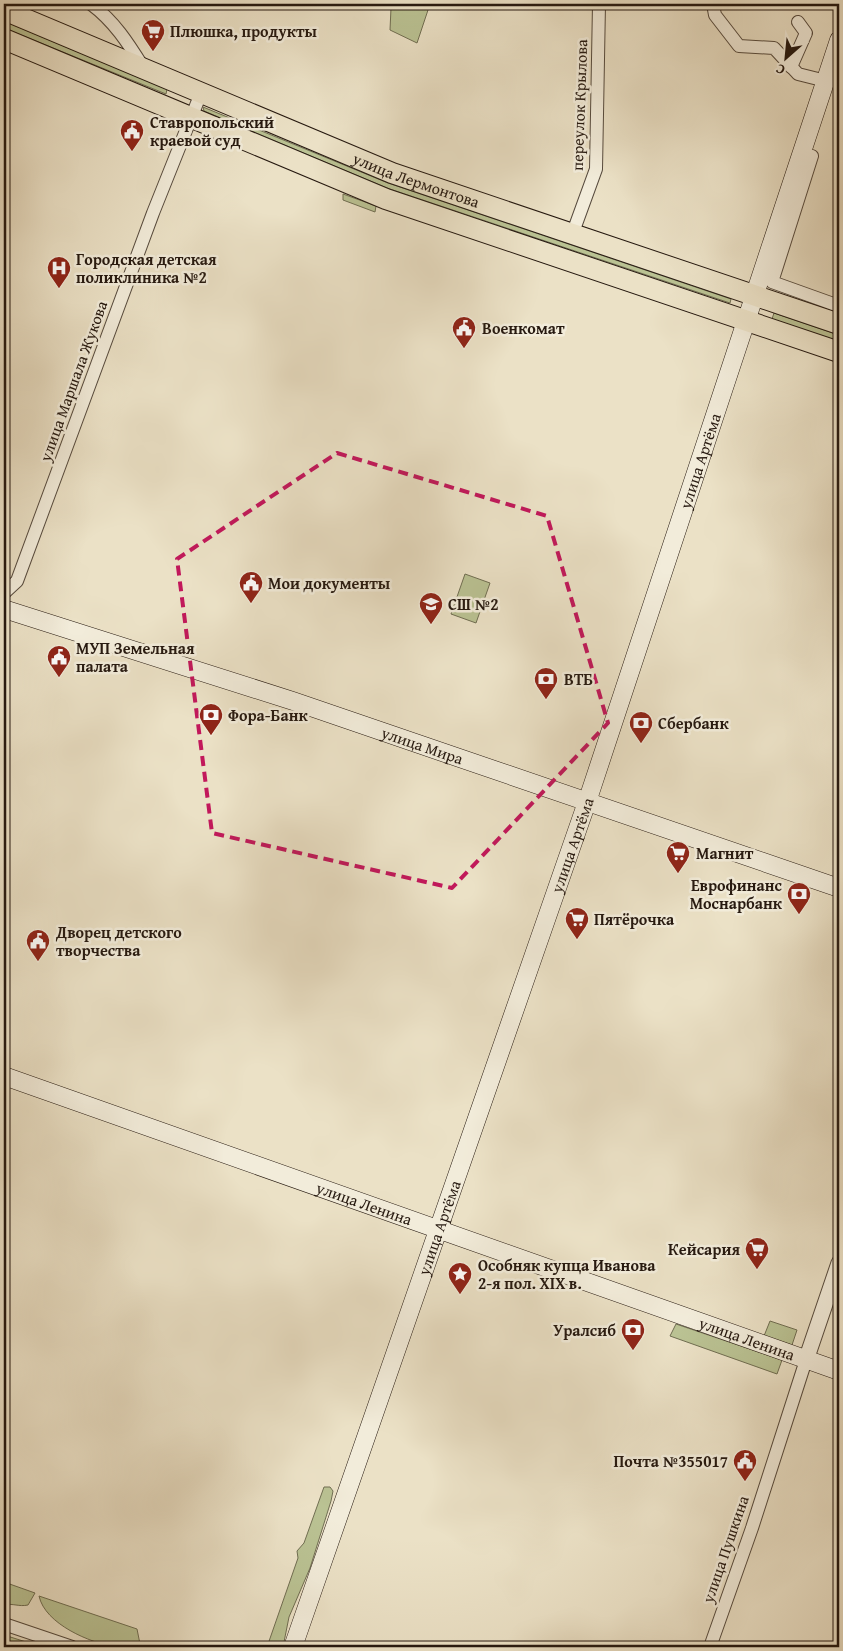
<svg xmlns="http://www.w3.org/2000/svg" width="843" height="1651" font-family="'Gentium Book Plus',serif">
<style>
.green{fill:#bac293;stroke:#706e52}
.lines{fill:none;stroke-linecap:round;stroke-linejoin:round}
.minor-casing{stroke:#574b3e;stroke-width:14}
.tertiary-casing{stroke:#574b3e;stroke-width:17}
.secondary-casing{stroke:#261910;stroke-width:19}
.primary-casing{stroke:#261910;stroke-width:22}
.minor{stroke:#f2ecda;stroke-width:12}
.tertiary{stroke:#f2ecda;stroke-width:15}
.secondary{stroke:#f2ecda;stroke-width:18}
.primary{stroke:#ebe1c6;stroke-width:20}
.marked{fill:none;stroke:#c2185b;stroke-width:4;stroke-dasharray:10 6;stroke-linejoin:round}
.labels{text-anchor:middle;stroke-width:5;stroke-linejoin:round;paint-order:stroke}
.poi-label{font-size:16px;font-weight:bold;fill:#261910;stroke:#f2ecda;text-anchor:start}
.street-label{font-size:16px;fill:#261910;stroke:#f2ecda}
</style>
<rect width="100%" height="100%" fill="#ebe1c6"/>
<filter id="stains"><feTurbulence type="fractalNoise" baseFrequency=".004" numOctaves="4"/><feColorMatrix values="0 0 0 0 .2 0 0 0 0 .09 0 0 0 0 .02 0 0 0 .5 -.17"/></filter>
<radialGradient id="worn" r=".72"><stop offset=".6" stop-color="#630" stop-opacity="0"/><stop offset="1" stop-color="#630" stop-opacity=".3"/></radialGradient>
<g class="green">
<path d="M382,4H430L417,43L390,30L391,8Z"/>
<path d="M4,21L167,89L166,94L4,28Z"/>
<path d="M203,107L388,183L731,299L730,303L387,188L204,111Z"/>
<path d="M343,194L376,206L375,212L343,200Z"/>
<path d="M774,313L839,335V342L772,319Z"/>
<path d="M465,574L490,583L476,623L451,614Z"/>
<path d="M770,1321L797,1330L792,1345L764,1336Z"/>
<path d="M676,1324L782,1360L777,1374L670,1336Z"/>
<path d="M324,1487H330L333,1491L331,1501L310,1568L289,1617L283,1647H267L298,1558L297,1551L304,1543Z"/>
<path d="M4,1582L35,1593L28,1605C19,1607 13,1603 4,1605Z"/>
<path d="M39,1596L137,1629L140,1644L146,1642L179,1647C159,1647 136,1651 116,1647C90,1643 45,1624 39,1596Z"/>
<path d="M4,1635L42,1647H4Z"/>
</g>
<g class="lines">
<g class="minor-casing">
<g id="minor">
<path d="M91,4C114,21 128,43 143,67"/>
<path d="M713,4L715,15L739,46L774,48L798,74L826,81"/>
<path d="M791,67L806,33L798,22"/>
<path d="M802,154L812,156L772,282L839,306"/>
<path d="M572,235L596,169L599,4"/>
<path d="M4,593L17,581L153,213L201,93"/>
<path d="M4,1624L72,1647"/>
<path d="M710,1647L752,1528L806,1360"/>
</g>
</g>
<g class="tertiary-casing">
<path id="tertiary" d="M806,1360L839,1263"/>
</g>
<g class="secondary-casing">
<g id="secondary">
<path id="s1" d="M4,609L293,701L839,888"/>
<path id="s2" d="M4,1076L839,1371"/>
<path id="s3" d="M293,1647L587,802L839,40"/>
</g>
</g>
<g class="primary-casing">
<g id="primary">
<path id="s4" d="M4,10L392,173L839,324"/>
<path d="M4,39L386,199L839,352"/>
</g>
</g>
<use href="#minor" class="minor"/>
<use href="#tertiary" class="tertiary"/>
<use href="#secondary" class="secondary"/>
<use href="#primary" class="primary"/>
</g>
<path class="marked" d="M337,453L547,516L608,723L452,888L212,833L177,559Z"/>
<defs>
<g id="supermarket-pin" transform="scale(1.25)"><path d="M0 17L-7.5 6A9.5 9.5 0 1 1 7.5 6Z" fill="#8f2418" stroke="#f2ecda"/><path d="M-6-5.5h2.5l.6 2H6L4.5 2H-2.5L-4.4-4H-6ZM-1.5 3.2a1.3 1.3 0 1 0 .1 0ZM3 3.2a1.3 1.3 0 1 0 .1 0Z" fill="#fff"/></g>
<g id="civic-pin" transform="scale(1.25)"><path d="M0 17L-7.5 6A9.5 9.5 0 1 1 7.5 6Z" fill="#8f2418" stroke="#f2ecda"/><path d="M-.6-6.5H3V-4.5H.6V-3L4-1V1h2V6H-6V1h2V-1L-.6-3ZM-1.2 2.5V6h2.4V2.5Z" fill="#fff"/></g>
<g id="hospital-pin" transform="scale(1.25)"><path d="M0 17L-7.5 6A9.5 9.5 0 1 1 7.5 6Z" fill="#8f2418" stroke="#f2ecda"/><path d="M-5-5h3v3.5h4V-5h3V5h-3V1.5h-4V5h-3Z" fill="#fff"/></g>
<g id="school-pin" transform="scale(1.25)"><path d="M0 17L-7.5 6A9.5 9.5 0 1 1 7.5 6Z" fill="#8f2418" stroke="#f2ecda"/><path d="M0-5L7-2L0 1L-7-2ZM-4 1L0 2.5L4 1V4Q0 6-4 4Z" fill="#fff"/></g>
<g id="bank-pin" transform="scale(1.25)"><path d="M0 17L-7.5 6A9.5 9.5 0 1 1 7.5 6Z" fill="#8f2418" stroke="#f2ecda"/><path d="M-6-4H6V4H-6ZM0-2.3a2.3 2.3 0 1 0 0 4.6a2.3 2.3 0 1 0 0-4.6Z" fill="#fff"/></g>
<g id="sight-pin" transform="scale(1.25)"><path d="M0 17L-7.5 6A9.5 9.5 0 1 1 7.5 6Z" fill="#8f2418" stroke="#f2ecda"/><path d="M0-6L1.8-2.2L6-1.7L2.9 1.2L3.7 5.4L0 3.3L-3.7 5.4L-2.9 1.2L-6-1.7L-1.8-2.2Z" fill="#fff"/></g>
</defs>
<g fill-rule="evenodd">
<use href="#supermarket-pin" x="153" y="31"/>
<use href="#civic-pin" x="132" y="131"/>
<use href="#hospital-pin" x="59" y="268"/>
<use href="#civic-pin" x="464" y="328"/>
<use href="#civic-pin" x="251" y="583"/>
<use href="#school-pin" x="431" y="604"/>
<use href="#civic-pin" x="59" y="657"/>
<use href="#bank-pin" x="546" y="679"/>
<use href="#bank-pin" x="211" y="715"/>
<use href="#bank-pin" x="641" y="723"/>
<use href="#supermarket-pin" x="678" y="853"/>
<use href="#bank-pin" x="799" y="894"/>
<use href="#supermarket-pin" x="577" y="919"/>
<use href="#civic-pin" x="38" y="941"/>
<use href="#supermarket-pin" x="757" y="1249"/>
<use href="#sight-pin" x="460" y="1274"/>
<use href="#bank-pin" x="633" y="1330"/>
<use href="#civic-pin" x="745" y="1461"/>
</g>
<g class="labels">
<g class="poi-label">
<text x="170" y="37">Плюшка, продукты</text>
<text x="150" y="128">Ставропольский<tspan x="150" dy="18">краевой суд</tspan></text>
<text x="76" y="265">Городская детская<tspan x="76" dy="18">поликлиника №2</tspan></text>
<text x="482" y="334">Военкомат</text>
<text x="268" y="589">Мои документы</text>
<text x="448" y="610">СШ №2</text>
<text x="76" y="654">МУП Земельная<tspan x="76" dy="18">палата</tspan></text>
<text x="564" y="685">ВТБ</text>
<text x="228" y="721">Фора-Банк</text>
<text x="658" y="729">Сбербанк</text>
<text x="696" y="859">Магнит</text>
<text x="782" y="891" text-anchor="end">Еврофинанс<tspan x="782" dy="18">Моснарбанк</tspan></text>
<text x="594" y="925">Пятёрочка</text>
<text x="56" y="938">Дворец детского<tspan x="56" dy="18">творчества</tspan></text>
<text x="740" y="1255" text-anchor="end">Кейсария</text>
<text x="478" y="1271">Особняк купца Иванова<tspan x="478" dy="18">2-я пол. XIX в.</tspan></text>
<text x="616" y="1336" text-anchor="end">Уралсиб</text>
<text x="728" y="1467" text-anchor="end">Почта №355017</text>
</g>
<g class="street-label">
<text transform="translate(579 105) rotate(-88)" y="6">переулок Крылова</text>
<text dy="6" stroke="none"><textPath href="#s4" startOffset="446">улица Лермонтова</textPath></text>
<text transform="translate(73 381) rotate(-70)" y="6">улица Маршала Жукова</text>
<text dy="6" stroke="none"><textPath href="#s3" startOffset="1254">улица Артёма</textPath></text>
<text dy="6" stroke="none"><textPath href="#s1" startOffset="440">улица Мира</textPath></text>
<text dy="6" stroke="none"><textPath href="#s3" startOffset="849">улица Артёма</textPath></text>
<text dy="6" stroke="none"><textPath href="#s2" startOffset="382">улица Ленина</textPath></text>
<text dy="6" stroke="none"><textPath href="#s3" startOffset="444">улица Артёма</textPath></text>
<text dy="6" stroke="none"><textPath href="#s2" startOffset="788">улица Ленина</textPath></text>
<text transform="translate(725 1549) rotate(-71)" y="6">улица Пушкина</text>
</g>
</g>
<rect width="843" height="1651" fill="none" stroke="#ebe1c6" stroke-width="20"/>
<rect x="5" y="5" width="833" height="1641" fill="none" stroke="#261910" stroke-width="2.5"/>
<rect x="10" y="10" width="823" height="1631" fill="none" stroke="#261910"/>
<g transform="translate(786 58) rotate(207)" stroke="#f2ecda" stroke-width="4" paint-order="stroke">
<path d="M0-4L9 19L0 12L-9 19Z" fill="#261910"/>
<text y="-8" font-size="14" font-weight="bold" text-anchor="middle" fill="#261910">С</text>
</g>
<rect width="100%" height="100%" filter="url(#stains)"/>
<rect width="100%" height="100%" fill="url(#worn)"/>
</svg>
